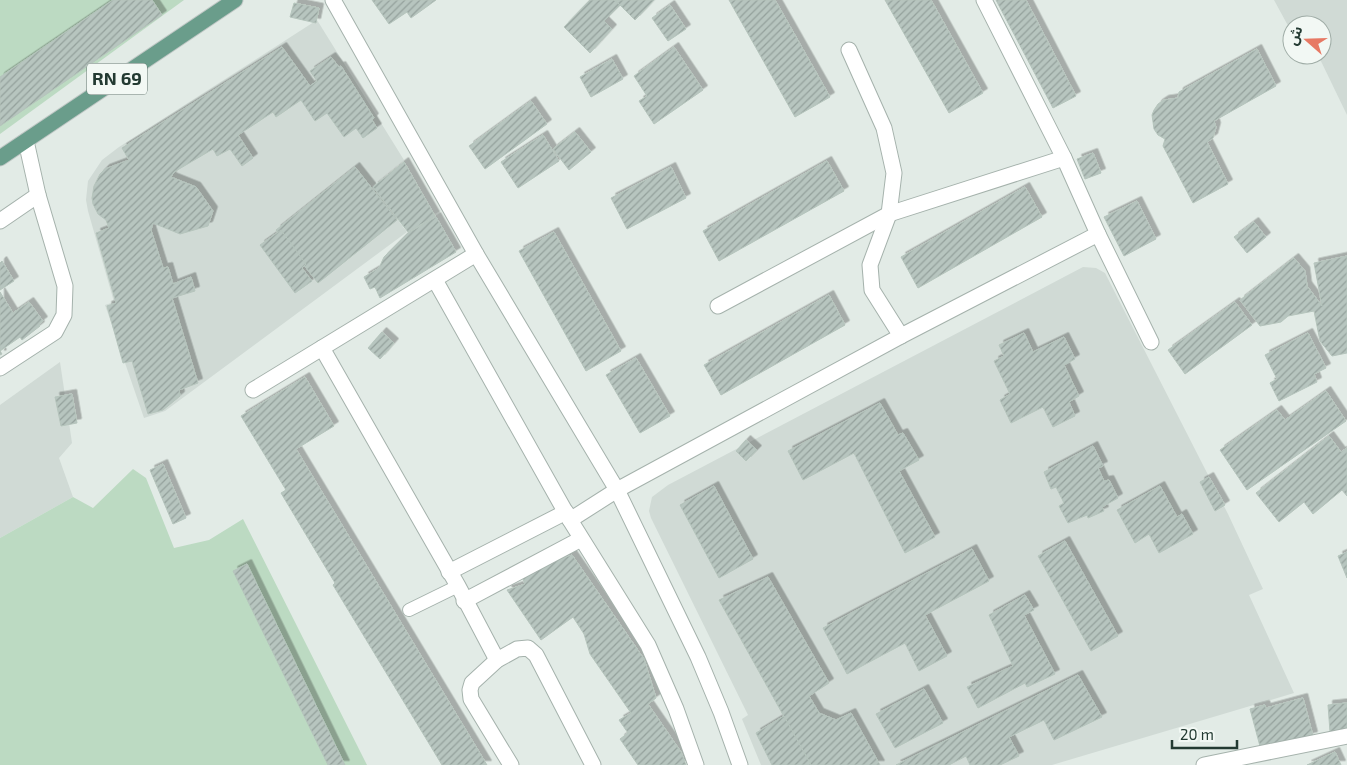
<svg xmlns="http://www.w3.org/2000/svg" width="1347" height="765" font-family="'Exo 2','Noto Sans Arabic',sans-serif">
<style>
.built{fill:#d0dad5}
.pitch{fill:#bcdac2}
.building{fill:url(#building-hatch);stroke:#b5c4bc;filter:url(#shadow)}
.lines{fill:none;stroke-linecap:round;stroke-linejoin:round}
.service-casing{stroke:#a5b2ac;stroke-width:14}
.minor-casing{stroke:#a5b2ac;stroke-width:17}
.primary-casing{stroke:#c1c8c6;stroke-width:17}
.service{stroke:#fff;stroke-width:12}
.minor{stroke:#fff;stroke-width:15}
.primary{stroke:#6a9d8b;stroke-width:15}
.labels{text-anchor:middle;stroke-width:5;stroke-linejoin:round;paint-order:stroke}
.shield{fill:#f2f8f4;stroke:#61736c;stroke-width:1}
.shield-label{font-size:18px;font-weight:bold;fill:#233a32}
</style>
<defs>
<pattern id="building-hatch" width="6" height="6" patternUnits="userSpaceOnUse" patternTransform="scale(1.25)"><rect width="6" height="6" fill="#b7c5bf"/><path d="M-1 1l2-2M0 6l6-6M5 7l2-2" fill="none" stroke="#94a19c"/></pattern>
<filter id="shadow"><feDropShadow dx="4.5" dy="-4.5" stdDeviation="0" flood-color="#0004"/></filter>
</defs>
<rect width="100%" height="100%" fill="#e2ebe6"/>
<g class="built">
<path d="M1274,0H1347V115L1318,55H1322V25H1292V33Z"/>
<path d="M317,20L404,160L372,186L407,232L165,411L144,418L105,305L114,302L88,211L86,200L88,181L102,160L119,147Z"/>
<path d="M1083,267L1096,268L1105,273L1228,514L1263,589L1249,595L1294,693L1052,765H761L742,719L748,715L651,518L649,511L652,497L668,485Z"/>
<path d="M60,362L72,443L59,458L73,497L0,538V405Z"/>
</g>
<g class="pitch">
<path d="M0,0H184L0,134Z"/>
<path d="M133,469L146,478L174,548L209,540L243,519L367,765H0V538L73,497L93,508Z"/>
</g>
<g class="building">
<path d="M113,0H152L162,15L0,126V77Z"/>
<path d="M372,0H436L411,18L407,12L389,24Z"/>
<path d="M590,0H614L620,5L604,21L612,29L590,53L564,27Z"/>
<path d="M615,0H654L635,20Z"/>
<path d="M729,0H775L830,97L795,117Z"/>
<path d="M885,0H931L983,93L949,113Z"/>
<path d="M996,0H1026L1076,96L1053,108Z"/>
<path d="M294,3L319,8L316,23L290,17Z"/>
<path d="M670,5L686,29L668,41L652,18Z"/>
<path d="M282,47L310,86L317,81L310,71L331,57L339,67L341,66L374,118L372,120L377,128L363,138L356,128L344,137L327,113L315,121L301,100L276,117L273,112L238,135L253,158L242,166L230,149L217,156L213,149L174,172L171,177L196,187L213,211L208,226L180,234L153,223L151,230L163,268L168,267L173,284L191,277L195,291L172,298L198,383L179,390L180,396L163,410L148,414L132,361L123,363L107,306L116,303L96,233L109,228L106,220L98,214L93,204L92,198L94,186L100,174L105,169L129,160L122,148Z"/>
<path d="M674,47L703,90L654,124L639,101L647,96L634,76Z"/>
<path d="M1257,49L1276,86L1214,121L1216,127L1213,138L1207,142L1228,184L1193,203L1163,146L1165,139L1158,135L1154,129L1152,115L1154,110L1158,104L1164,100L1178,98L1179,92Z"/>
<path d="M612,59L623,79L591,97L580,77Z"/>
<path d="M531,101L547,124L485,169L469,146Z"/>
<path d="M575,132L591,152L569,170L553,149Z"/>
<path d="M543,135L559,161L518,188L501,162Z"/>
<path d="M1093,153L1101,173L1085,179L1077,159Z"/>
<path d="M827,161L844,191L719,261L703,231Z"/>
<path d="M404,162L435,216L408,232L373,187Z"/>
<path d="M355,167L397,220L318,283L276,230Z"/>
<path d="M671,167L686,198L627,229L611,198Z"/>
<path d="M1025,187L1042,217L918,288L901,257Z"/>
<path d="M1137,201L1156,239L1124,256L1104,217Z"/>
<path d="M436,217L456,252L380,298L375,287L370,289L364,277L379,268L384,257L408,233Z"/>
<path d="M1254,222L1266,237L1247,253L1234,237Z"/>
<path d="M281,230L306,264L302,268L312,281L295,293L260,245Z"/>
<path d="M554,232L621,351L586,371L519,251Z"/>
<path d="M1347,256V353L1332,356L1320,341L1314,311L1288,316L1281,322L1260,326L1240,300L1294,258L1305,271L1307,286L1322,306L1314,263Z"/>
<path d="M2,261L14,281L0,290V263Z"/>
<path d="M0,292L13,313L29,302L43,321L39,324L40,326L22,340L20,337L0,351L2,354L0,355Z"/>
<path d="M829,295L845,325L721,395L704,365Z"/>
<path d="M1235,302L1252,325L1185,374L1168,350Z"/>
<path d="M382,332L394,343L380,359L368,348Z"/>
<path d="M1024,333L1033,352L1064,337L1075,359L1064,365L1079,396L1069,402L1075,416L1053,427L1043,407L1011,423L1000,400L1010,394L994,361L1004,356L999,345Z"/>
<path d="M1308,333L1326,368L1314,374L1317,382L1279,401L1270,383L1277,379L1265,355Z"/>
<path d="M636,358L670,416L640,433L606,375Z"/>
<path d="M305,377L334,426L296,449L487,765H442L333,585L335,583L281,493L286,490L241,416Z"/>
<path d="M1326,391L1346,421L1247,490L1220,450L1277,410L1285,420Z"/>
<path d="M72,394L77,423L61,426L55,397Z"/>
<path d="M880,403L898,435L903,433L919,460L899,471L935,537L905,553L854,453L803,480L788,451Z"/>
<path d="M1329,436L1341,452L1347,448V496L1342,490L1313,514L1304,502L1279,522L1256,493Z"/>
<path d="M746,440L757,450L746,461L736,451Z"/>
<path d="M1093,446L1103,466L1098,468L1104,481L1109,480L1118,498L1102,507L1104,511L1088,518L1087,515L1068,523L1059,506L1064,503L1056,487L1051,489L1044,472Z"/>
<path d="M163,464L186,518L173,524L150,470Z"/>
<path d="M1209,477L1225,505L1215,511L1200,482Z"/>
<path d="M714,486L753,559L719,578L680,505Z"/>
<path d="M1160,486L1177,517L1182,514L1193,534L1159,553L1149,534L1135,543L1117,510Z"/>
<path d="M1065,541L1118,636L1091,651L1038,556Z"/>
<path d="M972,549L989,581L925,615L947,656L919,671L905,643L847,674L823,628Z"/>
<path d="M1347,552V578L1338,556Z"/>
<path d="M572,555L644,659L656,698L648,704L681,752L686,765H638L620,739L628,733L619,720L631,713L590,654L584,634L573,617L541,640L507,590L525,584L521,574L527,570Z"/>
<path d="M247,564L345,765H328L233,571Z"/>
<path d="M768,577L829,683L809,696L819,713L836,720L851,713L880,765H811L719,600Z"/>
<path d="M1025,595L1034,610L1024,615L1055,674L1027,687L1025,683L978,708L967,687L1013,666L989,615Z"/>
<path d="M1078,675L1102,717L1054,740L1044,720L1009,737L1019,756L1000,765H970L966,756L949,765H896Z"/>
<path d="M924,689L943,723L895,748L876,714Z"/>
<path d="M1303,698L1313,736L1261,750L1250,709L1265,705L1266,708Z"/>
<path d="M1347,703V730L1330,732L1328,705Z"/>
<path d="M784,716L811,765H772L756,733Z"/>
<path d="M1335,752L1341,765H1307Z"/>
</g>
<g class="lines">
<g class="service-casing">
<path id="service" d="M409,610L458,586"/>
</g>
<g class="minor-casing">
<g id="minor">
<path d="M333,0L476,254L617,490L698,657L721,712L740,765"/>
<path d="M984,0L1064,158L1098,234L1151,342"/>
<path d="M849,50L884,128L894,173L889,214L870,265L872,290L901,336"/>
<path d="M0,221L38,195"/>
<path d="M435,280L570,520L648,645L676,709L696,765"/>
<path d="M718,306L889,214L1064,158"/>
<path d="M322,348L458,586L497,660"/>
<path d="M0,368L55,332L64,315L65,286L38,195L26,141"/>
<path d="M253,390L476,254"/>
<path d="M570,520L617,490L901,336L1098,234"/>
<path d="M449,572L566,512"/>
<path d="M464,601L581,539"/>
<path d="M511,765L471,699L470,690L472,683L497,660L517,649L528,648L536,655L593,765"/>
<path d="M1204,765L1347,736"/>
</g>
</g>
<g class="primary-casing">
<path id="primary" d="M0,158L235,0"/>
</g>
<use href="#service" class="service"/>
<use href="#minor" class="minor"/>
<use href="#primary" class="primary"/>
</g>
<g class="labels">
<rect class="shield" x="87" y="63.5" width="60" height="31" rx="4"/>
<g class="shield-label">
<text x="117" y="85">RN 69</text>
</g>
</g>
<g transform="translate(1307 40) rotate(290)"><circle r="24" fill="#f2f8f4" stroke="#9faca6"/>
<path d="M0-4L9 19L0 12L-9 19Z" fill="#e77964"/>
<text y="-8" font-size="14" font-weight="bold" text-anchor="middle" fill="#233a32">ش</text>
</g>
<path d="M1172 740v8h65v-8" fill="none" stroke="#233a32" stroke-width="2.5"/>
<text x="1180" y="740" font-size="15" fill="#233a32" stroke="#f2f8f4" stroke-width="4" paint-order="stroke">20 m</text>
</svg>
